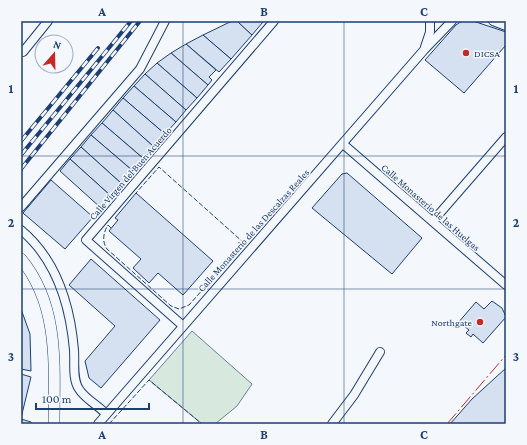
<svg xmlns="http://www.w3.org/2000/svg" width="527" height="445" font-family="'Crimson Pro',serif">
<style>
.green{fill:#d7e8df;stroke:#687fa3}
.building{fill:#d5e0f0;stroke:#1d3f73}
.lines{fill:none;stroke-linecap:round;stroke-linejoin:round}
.minor-casing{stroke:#1d3f73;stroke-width:10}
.major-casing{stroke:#1d3f73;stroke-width:12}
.minor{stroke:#f4f7fb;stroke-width:8}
.major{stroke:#f4f7fb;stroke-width:11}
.rail-casing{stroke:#1d3f73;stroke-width:4}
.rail{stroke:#f4f7fb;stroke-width:2.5;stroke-dasharray:8;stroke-linecap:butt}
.fence{stroke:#1d3f73;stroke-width:1;stroke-dasharray:5 2;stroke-linecap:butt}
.power{stroke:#c62828;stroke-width:1;stroke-dasharray:14 3 2 3;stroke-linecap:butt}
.grid{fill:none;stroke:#1d3f73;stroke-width:1;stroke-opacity:0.55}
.poi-dot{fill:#c62828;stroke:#f4f7fb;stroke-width:1.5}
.labels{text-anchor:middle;stroke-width:3;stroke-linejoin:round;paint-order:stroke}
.poi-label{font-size:10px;fill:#1d3f73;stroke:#f4f7fb;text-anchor:start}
.street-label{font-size:10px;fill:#1d3f73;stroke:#f4f7fb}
.neatline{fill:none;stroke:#1d3f73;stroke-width:1.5}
.grid-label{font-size:13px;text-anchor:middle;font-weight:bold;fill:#1d3f73}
</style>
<rect width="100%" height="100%" fill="#f4f7fb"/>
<path class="green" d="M192,331L252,384L237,406L215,424H202L149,380Z"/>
<g class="building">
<path d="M232,21H237L252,35L231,59L203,35Z"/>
<path d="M237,21H261L263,22L252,35Z"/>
<path d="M462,21H473L506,32V45L464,93L425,60L456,25Z"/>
<path d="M203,35L231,59L219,72L186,44Z"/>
<path d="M186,44L216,70L209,77L212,80L208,85L171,53Z"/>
<path d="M171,53L208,85L197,98L157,63Z"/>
<path d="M157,63L197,98L186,110L145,74Z"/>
<path d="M145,74L186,110L176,122L134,86Z"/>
<path d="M134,86L176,122L165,134L123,98Z"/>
<path d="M123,98L165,134L154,147L113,110Z"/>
<path d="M113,110L154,147L144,159L102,123Z"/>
<path d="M102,123L144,159L133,171L91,135Z"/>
<path d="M91,135L133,171L122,184L81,147Z"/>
<path d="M81,147L122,184L111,196L70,159Z"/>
<path d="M70,159L111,196L101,208L60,171Z"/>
<path d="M347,173L422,238L392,274L312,208L342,174Z"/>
<path d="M51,180L93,217L65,249L23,213Z"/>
<path d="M136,193L213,261L183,295L158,273L149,283L133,268L141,259L109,231L118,220L115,218Z"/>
<path d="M91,259L160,320L101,388L89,378L85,361L115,326L69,285Z"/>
<path d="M492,301L502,308L506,317L483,343L473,334L471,337L466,333L469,330L463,325L461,327L457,324L476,302L484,309Z"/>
<path d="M21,309L30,334L31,371L21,369Z"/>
<path d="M506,368V424H450L472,399Z"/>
<path d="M21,374L31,377L21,418Z"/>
<path d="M21,419L31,422V424H21Z"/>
</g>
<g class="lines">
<g class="minor-casing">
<g id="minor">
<path d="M493,21L506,26"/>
<path d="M425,47L430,32V21"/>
<path d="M21,50L23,52L48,21"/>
<path d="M343,144L506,285"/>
<path d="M21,207L140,69L165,21"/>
<path d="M433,221L506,137"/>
<path d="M21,230C57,260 70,304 74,350C75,362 72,379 79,389C85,399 98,405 106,414"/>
<path d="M182,325L86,240L274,21"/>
<path d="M98,424L424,50L452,21"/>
<path d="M332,424L354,395L380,352"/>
</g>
</g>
<g class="major-casing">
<path id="major" d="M21,259C60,306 54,367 54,424"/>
</g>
<use href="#minor" class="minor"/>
<use href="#major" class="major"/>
<g class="rail-casing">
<g id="rail">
<path d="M21,141L98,48"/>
<path d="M21,155L131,21"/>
<path d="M21,169L140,21"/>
</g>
</g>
<use href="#rail" class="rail"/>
<g class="fence">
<path d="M111,228L108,225C103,233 102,242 107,249L171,306L179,309L189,305L244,243L159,167L136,193"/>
<path d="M109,424L149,380L202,424"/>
</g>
<path class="power" d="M447,424L506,355"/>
</g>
<path class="grid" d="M183,21V424M344,21V424M21,156H506M21,289H506"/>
<g class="poi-dot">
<circle cx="466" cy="53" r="4"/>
<circle cx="480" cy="322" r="4"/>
</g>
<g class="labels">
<g class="poi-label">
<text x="474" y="57">DICSA</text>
<text x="472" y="326" text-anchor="end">Northgate</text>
</g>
<g class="street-label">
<text transform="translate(130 173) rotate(-49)" y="4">Calle Virgen del Buen Acuerdo</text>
<text transform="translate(431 207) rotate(41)" y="4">Calle Monasterio de las Huelgas</text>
<text transform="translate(253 230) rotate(-48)" y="4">Calle Monasterio de las Descalzas Reales</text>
</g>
</g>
<rect width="527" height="445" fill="none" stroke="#f4f7fb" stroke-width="44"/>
<g transform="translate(54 54) rotate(20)"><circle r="19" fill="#f4f7fb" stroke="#9eadc5"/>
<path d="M0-3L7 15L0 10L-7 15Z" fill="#c62828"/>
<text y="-6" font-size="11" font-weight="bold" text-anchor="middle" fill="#1d3f73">N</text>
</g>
<path d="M36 403v6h113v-6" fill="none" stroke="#1d3f73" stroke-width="2"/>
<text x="42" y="403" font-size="12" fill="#1d3f73" stroke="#f4f7fb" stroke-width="3" paint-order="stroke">100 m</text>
<rect x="22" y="22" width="483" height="401" class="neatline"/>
<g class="grid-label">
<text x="102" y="16">A</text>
<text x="264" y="16">B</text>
<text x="424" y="16">C</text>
<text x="11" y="93">1</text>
<text x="516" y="93">1</text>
<text x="11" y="227">2</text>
<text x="516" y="227">2</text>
<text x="11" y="361">3</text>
<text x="516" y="361">3</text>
<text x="102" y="439">A</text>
<text x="264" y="439">B</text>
<text x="424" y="439">C</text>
</g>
</svg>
